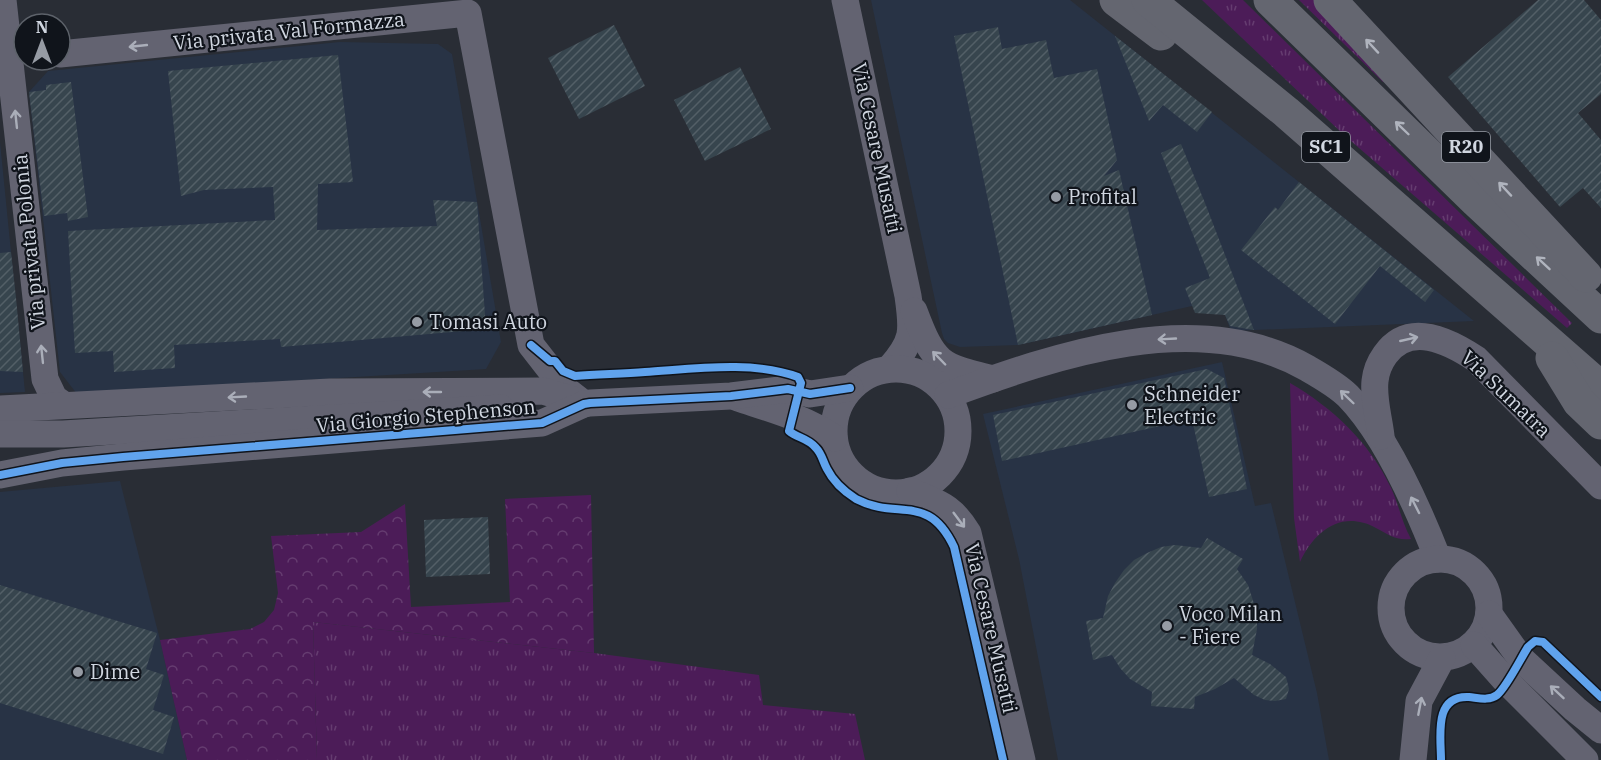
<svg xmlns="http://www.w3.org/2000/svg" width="1601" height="760" font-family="'IBM Plex Serif',serif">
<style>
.built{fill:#283345}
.grass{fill:url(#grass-tufts)}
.park{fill:url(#park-crowns)}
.building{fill:url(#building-hatch)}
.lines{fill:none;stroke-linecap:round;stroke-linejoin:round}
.minor{stroke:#636371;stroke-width:27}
.highway{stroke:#646670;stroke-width:33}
.cycleway-casing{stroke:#10141b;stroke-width:11}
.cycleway{stroke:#60a3ed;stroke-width:8}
.oneway{stroke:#aaaeb9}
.oneway2{stroke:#b0b4be}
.poi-dot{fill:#969ba4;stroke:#10141b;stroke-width:2}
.labels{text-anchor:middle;stroke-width:4.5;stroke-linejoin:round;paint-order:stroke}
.shield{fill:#10141b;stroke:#969ca5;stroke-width:1.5}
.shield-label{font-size:18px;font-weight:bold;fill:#d0d6e0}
.street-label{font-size:20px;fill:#d0d6e0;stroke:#10141b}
.poi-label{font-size:20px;fill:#d0d6e0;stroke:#10141b;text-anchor:start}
</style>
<defs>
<pattern id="grass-tufts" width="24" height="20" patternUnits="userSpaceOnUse" patternTransform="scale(1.5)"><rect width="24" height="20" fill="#4c1c58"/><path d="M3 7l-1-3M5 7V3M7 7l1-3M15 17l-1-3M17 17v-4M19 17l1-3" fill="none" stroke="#653c70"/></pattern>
<pattern id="park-crowns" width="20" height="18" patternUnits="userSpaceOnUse" patternTransform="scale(1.5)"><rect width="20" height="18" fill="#4c1c58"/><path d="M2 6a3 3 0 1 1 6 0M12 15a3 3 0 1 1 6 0" fill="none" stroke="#653c70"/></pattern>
<pattern id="building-hatch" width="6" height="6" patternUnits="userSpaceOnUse" patternTransform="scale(1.5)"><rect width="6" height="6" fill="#37454e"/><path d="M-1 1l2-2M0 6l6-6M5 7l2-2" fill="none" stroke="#535f67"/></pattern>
</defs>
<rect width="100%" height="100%" fill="#292d35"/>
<g class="built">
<path d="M871,0H1070L1474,321L1231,331L1225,315L1192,306L1018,345L960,347L948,343L944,339L942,333Z"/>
<path d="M340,42L438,44L452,54L501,342L486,369L77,394L60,372L29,92L48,71Z"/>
<path d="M0,142L25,392L0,393Z"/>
<path d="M1222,362L1255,506L1271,503L1317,693L1329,760H1058L1019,559L983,414Z"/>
<path d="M120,481L160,640L187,760H0V492Z"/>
</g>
<g class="grass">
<path d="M1202,0H1243L1572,323L1567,328L1344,135Z"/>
<path d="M1299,0H1319L1389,77L1383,82Z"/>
<path d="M1290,383C1333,408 1370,443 1391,488C1399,505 1402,523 1411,539C1396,541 1388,534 1376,528C1341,509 1314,532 1300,562L1294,518Z"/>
<path d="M313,622L594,653L759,675L763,705L855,714L865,760H317Z"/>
</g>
<path class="park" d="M591,495L594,653L313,622L317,760H187L160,640L250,629L264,622L274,610L278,593L271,536L361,532L405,504L411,607L510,602L505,499Z"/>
<g class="building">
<path d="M1538,0H1584L1601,20V94L1578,113L1601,140V208L1583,188L1560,207L1448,77Z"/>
<path d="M614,25L645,86L579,119L548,58Z"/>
<path d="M998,27L1002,49L1046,40L1054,78L1097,69L1117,160L1104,176L1119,170L1152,315L1018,345L954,36Z"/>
<path d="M1115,36L1212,112L1197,132L1163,105L1149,121Z"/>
<path d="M338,55L353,182L318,184L317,230L437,226L433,200L477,202L486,329L281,347L280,339L174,345L175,368L114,372L113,351L75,353L68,231L275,220L273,187L204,190L181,196L168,71Z"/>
<path d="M740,67L771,129L705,161L674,100Z"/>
<path d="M71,82L88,217L68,221L67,213L44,216L29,92L46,90V85Z"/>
<path d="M1181,144L1205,203L1254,330L1230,326L1225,315L1195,313L1185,288L1210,278L1161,153Z"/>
<path d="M1299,182L1434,290L1425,302L1380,266L1335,324L1241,250L1275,207L1278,210Z"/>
<path d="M11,252L16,298L23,372L0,371V253Z"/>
<path d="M1207,369L1224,378L1247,489L1209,497L1192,419L1002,461L993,415Z"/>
<path d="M488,517L490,574L426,577L424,520Z"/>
<path d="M1207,538L1243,559L1237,569L1248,585L1257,613V629L1252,655L1270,664L1286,677L1289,689L1286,699L1275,701L1265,700L1254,695L1234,678L1215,689L1195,697L1194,709L1151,706L1152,692L1130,679L1120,668L1112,655L1093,660L1086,621L1103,618L1108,596L1115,583L1124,570L1134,560L1147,553L1161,547L1175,545L1201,548Z"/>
<path d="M0,585L157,633L146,669L164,675L153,710L174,717L163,754L0,703Z"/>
</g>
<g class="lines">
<g class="minor">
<path d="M3,0L45,379L54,398L64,405"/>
<path d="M845,0L908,296C913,331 914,341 890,368"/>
<path d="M60,54L468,13L531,345L566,390L584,404"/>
<path d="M914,311C934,364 939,366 993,379"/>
<circle cx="896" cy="431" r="62"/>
<path d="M948,395C1057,355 1198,306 1307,368C1321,376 1337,385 1348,396C1386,435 1418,508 1438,559"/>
<path d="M738,398C771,409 805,418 834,438"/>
<path d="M0,409L330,392L543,391L577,401"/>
<path d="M0,434H63L501,408"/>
<path d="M1381,436C1379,418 1373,399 1375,381C1376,371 1380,362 1385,355C1409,321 1449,341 1476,359L1601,486"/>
<path d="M0,475L62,463L123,457L542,423L584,404L590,403L731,396L788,389L810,394L850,388"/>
<path d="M910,491C939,504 951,505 968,533L1022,760"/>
<circle cx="1440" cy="608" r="49"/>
<path d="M1489,614L1521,659L1575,709L1601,730"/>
<path d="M1474,645L1506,681L1585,760"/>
<path d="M1413,760L1419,701L1442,658"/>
</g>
<g class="highway">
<path d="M1116,0L1161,34"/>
<path d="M1148,0L1286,112L1601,388"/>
<path d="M1270,0L1476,201L1601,317"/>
<path d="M1330,0L1586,276"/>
<path d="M1552,358L1579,402L1601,423"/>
</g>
<g class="cycleway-casing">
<g id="cycleway">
<path d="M531,345L550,361H555L563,371L575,376C598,374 622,374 645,372C692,369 753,360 798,377L801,383L789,431C797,438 808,438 816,448C822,454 823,462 827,469C833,481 845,492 856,499C898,521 928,492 954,547L1003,760"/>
<path d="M0,475L62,463L123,457L542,423L584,404L590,403L731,396L788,389L810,394L850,388"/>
<path d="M1441,760C1441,737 1433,695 1469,697C1479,698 1489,701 1497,695C1506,688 1521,658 1528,647L1535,641L1543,642L1601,697"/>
</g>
</g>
<use href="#cycleway" class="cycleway"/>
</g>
<defs><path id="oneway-shaft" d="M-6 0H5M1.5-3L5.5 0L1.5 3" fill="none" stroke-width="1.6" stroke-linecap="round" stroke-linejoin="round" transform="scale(1.5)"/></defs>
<g class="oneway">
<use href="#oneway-shaft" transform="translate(138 46) rotate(174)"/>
<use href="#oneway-shaft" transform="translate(16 119) rotate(-96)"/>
<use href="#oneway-shaft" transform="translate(1167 339) rotate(177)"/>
<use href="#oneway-shaft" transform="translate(1409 339) rotate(-13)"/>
<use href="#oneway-shaft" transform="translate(42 354) rotate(-96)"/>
<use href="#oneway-shaft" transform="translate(939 358) rotate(-134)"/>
<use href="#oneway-shaft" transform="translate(432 392) rotate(180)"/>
<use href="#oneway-shaft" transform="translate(237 397) rotate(177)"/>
<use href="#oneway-shaft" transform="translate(1347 397) rotate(-136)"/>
<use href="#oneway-shaft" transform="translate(1415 505) rotate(-117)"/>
<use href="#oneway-shaft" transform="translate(959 520) rotate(53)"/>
<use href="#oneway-shaft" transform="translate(1557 692) rotate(-137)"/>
<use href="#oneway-shaft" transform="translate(1420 706) rotate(-79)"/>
</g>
<g class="oneway2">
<use href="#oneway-shaft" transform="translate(1372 46) rotate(-133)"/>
<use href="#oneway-shaft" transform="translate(1402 128) rotate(-136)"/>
<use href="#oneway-shaft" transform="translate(1505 189) rotate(-133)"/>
<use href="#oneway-shaft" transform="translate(1543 263) rotate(-137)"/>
</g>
<g class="poi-dot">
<circle cx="1056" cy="197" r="6"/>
<circle cx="417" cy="322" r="6"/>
<circle cx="1132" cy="405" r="6"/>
<circle cx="1167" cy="626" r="6"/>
<circle cx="78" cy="672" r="6"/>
</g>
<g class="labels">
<g class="shield">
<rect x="1302" y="132" width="48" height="30" rx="4.5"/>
<rect x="1442" y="132" width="48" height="30" rx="4.5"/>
</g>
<g class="shield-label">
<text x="1326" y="153">SC1</text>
<text x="1466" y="153">R20</text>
</g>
<g class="street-label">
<text transform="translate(289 31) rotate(-6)" y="7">Via privata Val Formazza</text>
<text transform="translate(877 148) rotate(78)" y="7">Via Cesare Musatti</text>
<text transform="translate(29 242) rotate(-96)" y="7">Via privata Polonia</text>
<text transform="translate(1506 394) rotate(44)" y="7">Via Sumatra</text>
<text transform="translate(426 416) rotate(-5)" y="7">Via Giorgio Stephenson</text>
<text transform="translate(991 628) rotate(77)" y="7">Via Cesare Musatti</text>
</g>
<g class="poi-label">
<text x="1068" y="204">Profital</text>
<text x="429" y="329">Tomasi Auto</text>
<text x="1144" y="401">Schneider<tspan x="1144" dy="23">Electric</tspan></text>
<text x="1179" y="621">Voco Milan<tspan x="1179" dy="23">- Fiere</tspan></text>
<text x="90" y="679">Dime</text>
</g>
</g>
<g transform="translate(42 42)"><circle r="28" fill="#10141b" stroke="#5d626a" stroke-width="1.5"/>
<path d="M0-4.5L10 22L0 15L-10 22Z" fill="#969ba4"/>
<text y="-9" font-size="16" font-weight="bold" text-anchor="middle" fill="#d0d6e0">N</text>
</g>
</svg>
